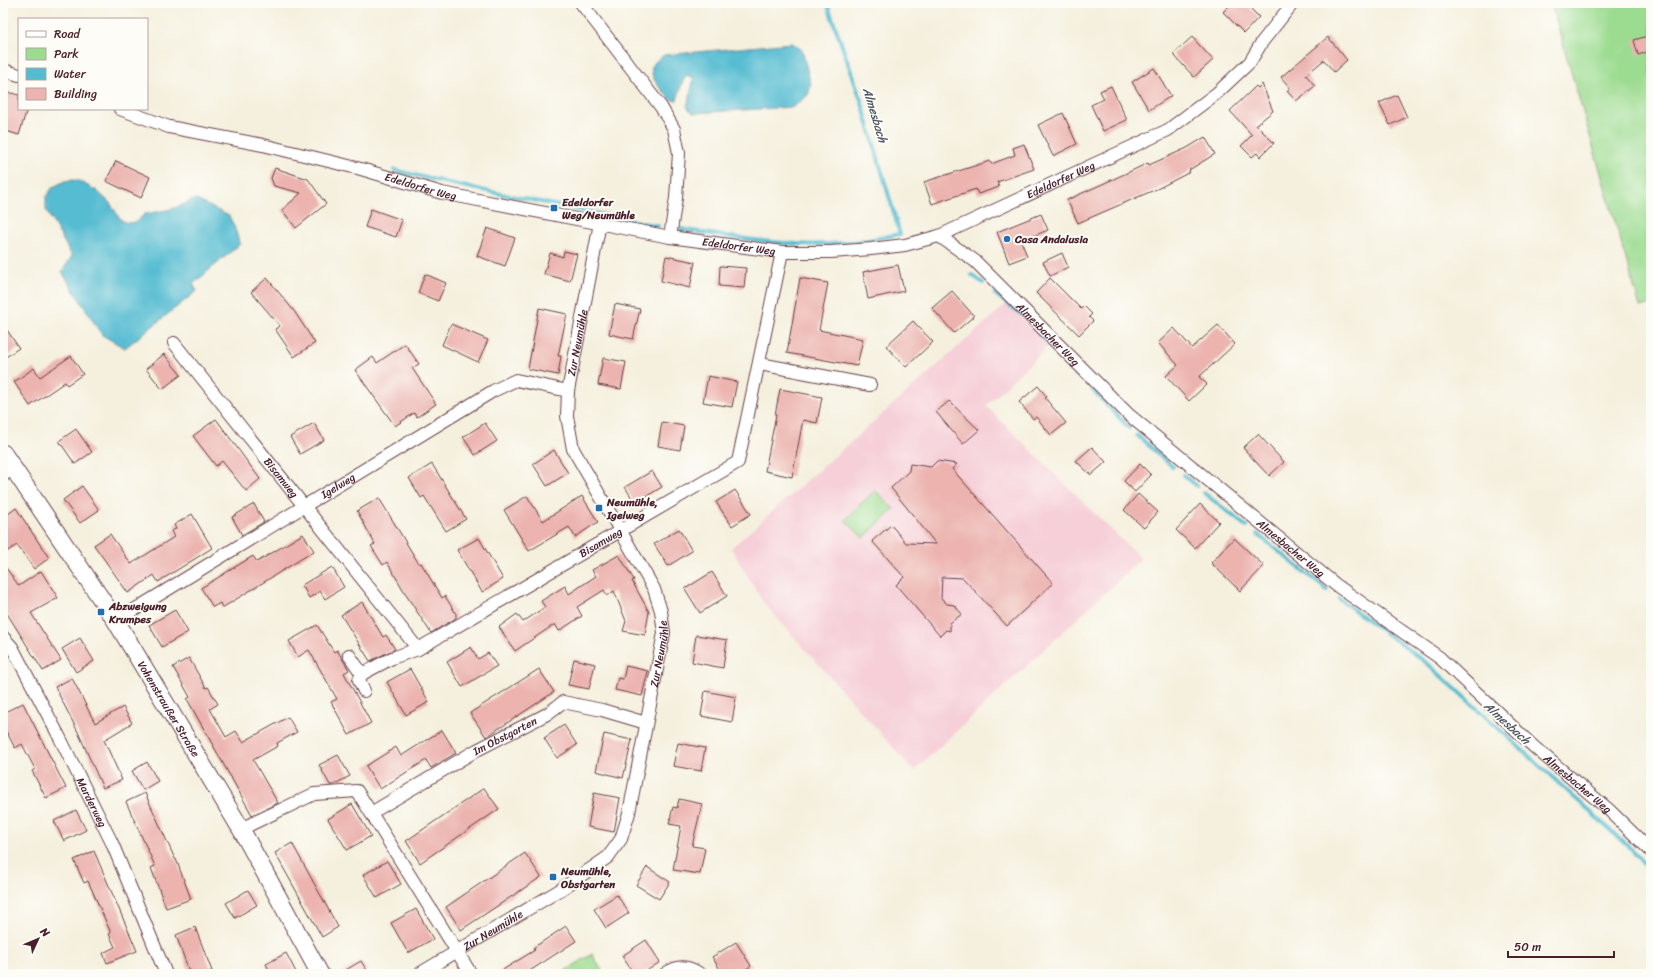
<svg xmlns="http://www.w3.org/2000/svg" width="1654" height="977" font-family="Sriracha,sans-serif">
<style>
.built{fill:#f6cfd8}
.green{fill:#9cdc91;stroke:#737e5e}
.water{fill:#54bcd1;stroke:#4f6e7e}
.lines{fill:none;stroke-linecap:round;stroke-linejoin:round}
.stream{stroke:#54bcd1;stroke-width:4}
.building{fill:#ecb3af}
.street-casing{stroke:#643e46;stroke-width:14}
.secondary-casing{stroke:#643e46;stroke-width:19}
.street{stroke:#fff;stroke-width:12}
.secondary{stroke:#fff;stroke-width:17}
.poi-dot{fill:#1f6fb2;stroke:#fdfcf7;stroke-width:1.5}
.labels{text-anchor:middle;stroke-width:4;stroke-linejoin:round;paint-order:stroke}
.street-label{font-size:11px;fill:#4a1f2b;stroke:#fdfcf7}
.poi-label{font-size:11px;font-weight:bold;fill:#4a1f2b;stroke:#fdfcf7;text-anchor:start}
.water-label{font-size:12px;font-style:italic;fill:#4e5665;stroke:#fdfcf7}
</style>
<rect width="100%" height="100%" fill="#fdfcf7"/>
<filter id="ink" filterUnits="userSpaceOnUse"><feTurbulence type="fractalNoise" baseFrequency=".025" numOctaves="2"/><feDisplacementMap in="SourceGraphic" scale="8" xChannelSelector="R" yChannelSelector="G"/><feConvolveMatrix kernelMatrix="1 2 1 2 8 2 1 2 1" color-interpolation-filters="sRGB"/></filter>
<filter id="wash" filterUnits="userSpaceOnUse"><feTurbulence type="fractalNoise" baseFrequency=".012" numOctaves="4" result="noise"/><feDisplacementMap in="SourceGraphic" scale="16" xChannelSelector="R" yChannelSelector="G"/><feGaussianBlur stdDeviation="0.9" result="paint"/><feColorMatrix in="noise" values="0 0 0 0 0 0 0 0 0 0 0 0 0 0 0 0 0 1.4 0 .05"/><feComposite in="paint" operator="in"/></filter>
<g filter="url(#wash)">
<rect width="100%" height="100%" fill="#f5f0de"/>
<path class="built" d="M1009,302L1049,345L986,406L1141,559L914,771L763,602L731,548Z"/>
<g class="green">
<path d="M1551,3H1651V304L1640,307Z"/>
<path d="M875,490L894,509L863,538L845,520Z"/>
<path d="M592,954L604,974H560Z"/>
</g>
<g class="water">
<path d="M792,43L802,50L811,85L808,95L793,107L693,113L687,107L694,78L686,75L682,83L677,100H671C663,90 645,76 654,63C657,60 661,57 664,55Z"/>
<path d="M73,180L79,181L97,191L110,203L121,220L127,223L136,222L145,214L172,209L185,204L195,199L229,216L234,226L240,244L193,284L197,291L125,348L102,335L62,272L72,256L46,210V197L53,187L65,181Z"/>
</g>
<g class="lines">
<g class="stream">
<path d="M3,8L5,3"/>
<path d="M394,170L448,183L658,226"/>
<path d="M681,229C715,235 750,240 784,243C823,247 863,242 900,234L861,100L827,3"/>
<path d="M972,275L983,283"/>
<path d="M995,294L1021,314"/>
<path d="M1038,332L1081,379"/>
<path d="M1092,389L1129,428"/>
<path d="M1137,435L1173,467"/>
<path d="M1183,475L1197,486"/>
<path d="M1204,493L1247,527"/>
<path d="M1257,534L1327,590"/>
<path d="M1339,599L1428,664L1631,849L1651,873"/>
</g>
</g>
<g id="blocks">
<g class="building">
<path d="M1232,3H1245L1259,17L1244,33L1223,12Z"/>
<path d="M1651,35V51L1638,55L1634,40Z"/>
<path d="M1192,37L1213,60L1194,77L1173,54Z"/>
<path d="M1328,37L1347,60L1334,72L1324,60L1306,75L1315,86L1296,101L1287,91L1290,88L1281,77Z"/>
<path d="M1154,68L1171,96L1149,110L1132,82Z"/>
<path d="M1262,84L1273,111L1256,125L1274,143L1260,157L1257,153L1252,157L1241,146L1252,135L1230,111L1256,86L1258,88Z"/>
<path d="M1111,86L1127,120L1103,131L1091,105L1104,99L1100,91Z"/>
<path d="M3,91L19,95V109H27L19,135L3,130V124L6,112L3,111Z"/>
<path d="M1397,95L1407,117L1390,125L1379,103Z"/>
<path d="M1063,113L1077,144L1053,156L1038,125Z"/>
<path d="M1205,137L1215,154L1189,170L1190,172L1159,188L1078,223L1067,200L1129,172L1148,163L1149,165L1187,148Z"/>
<path d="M1024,144L1034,169L997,182L999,187L978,194L976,189L932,204L924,182L990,161L991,164L1015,155L1013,148Z"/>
<path d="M116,161L150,177L141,198L106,181Z"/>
<path d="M275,168L308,179L326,204L296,228L282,210L301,193L274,186L271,178Z"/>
<path d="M371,209L402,220L396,237L365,227Z"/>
<path d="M1041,214L1048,230L1021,241L1027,256L1009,263L997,232Z"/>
<path d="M487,228L515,238L505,266L477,256Z"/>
<path d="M564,251L577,254L570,281L544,274L550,253L563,257Z"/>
<path d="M1062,253L1068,267L1050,276L1043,262Z"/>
<path d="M666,256L695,262L690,288L661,281Z"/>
<path d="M898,265L904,291L868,299L863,272Z"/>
<path d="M720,266L746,268L744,288L719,286Z"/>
<path d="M425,274L446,283L438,301L418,293Z"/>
<path d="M267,278L294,311L315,343L294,357L275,329L280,326L251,292Z"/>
<path d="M800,278L828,283L819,330L863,339L857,366L787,353Z"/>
<path d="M1050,278L1081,309L1084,306L1092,314L1089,317L1093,321L1079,335L1036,293Z"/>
<path d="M952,291L974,316L954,333L932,308Z"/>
<path d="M615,304L640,309L633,339L609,334Z"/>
<path d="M539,308L567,314L558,356H561L558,375L528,369Z"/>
<path d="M913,321L933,342L906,367L886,346Z"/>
<path d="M3,324L19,348L3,359Z"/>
<path d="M451,324L488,340L478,362L442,345Z"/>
<path d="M1218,325L1235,344L1199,377L1207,384L1189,401L1166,376L1178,365L1158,343L1174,328L1192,348Z"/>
<path d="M405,344L419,364L412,368L436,404L417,417L414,413L395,426L355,370L373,357L377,363Z"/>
<path d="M164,354L181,375L162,389L146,369Z"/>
<path d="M71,356L83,374L67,385L65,382L30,406L14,382L34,368L40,377Z"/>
<path d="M603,358L626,362L621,389L598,385Z"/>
<path d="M708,376L737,382L732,407L703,402Z"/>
<path d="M1038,386L1047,397L1045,398L1066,423L1051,435L1036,417L1033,419L1019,402Z"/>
<path d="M780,389L822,397L817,423L803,420L792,477L765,471L776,415H775Z"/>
<path d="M949,401L979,430L963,444L936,412Z"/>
<path d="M216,419L260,479L246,491L222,461L216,466L193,436Z"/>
<path d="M662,422L684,426L680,450L658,446Z"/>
<path d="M314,423L324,440L300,454L290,437Z"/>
<path d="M485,423L497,441L475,455L463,437Z"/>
<path d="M76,429L92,452L75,464L59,441Z"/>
<path d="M1258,434L1284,462L1269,476L1243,448Z"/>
<path d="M1092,447L1106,462L1091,475L1076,461Z"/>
<path d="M554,450L568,473L547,486L533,464Z"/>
<path d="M937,461L957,464L952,469L1053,583L1007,626L963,578L942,577L941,598L947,604L954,605L962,614L950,623V631L946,630L940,636L896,585L904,577L872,541L891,525L906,543L936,544L891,488L909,471L910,464L931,467Z"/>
<path d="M432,464L466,519L446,531L424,496L421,498L409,478Z"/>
<path d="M1140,464L1151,475L1135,492L1124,481Z"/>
<path d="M652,471L662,487L635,503L625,487Z"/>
<path d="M82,486L99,510L80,523L63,500Z"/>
<path d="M735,490L751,514L732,526L716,502Z"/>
<path d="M1138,494L1158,512L1144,528L1124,510Z"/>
<path d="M527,496L543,521L582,496L598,522L575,537L569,527L529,551L504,510Z"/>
<path d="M379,498L419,564L421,563L442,598L445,596L456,614V618L431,633L408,598L387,562L383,565L371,546L375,544L357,511Z"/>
<path d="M254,504L264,522L242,535L232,517Z"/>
<path d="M1200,504L1219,522L1195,548L1176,530Z"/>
<path d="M16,508L49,558L34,569L17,545L3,554V518Z"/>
<path d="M192,514L212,548L158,582L154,575L128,593L94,545L110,534L131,564L174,537L171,531L176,529L174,525Z"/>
<path d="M679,529L692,551L668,566L654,544Z"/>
<path d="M303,534L314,551L222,608L220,603L213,607L201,588L253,556L257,562Z"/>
<path d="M479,538L503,579L482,592L457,550Z"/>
<path d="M1234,538L1264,566L1240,591L1211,563Z"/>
<path d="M619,555L634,580L632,581L649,612L645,635L623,631L626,621L614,591L607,596L604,590L577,607L582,616L559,631L555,624L515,651L499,627L517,614L523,622L545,607L541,601L565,586L569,594L596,576L592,570Z"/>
<path d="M3,564L19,586L41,571L58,598L31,613L61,660L43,671L3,607Z"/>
<path d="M332,567L344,587L325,599L320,591L309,598L302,585Z"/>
<path d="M712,572L727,596L700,613L685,589Z"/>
<path d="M362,602L383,637L386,635L395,649L370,661L341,615Z"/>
<path d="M175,610L188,632L162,647L149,625Z"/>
<path d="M317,625L334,652L337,650L349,670L344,673L371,723L349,735L331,702L337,699L309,650L298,657L289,641Z"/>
<path d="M696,635L727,640L723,668L692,662Z"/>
<path d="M80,638L94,661L76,672L62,649Z"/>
<path d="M471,647L478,659L488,653L497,666L462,687L447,662Z"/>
<path d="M189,658L206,688L208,687L218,704L210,709L226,737L236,731L243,742L288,717L297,732L277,743L278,746L253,760L278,803L252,815L187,699L190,697L173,667Z"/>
<path d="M574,659L595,664L589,689L568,685Z"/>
<path d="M626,666L648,671L642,696L615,690L618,678L623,679Z"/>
<path d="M410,669L429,702L406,715L387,682Z"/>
<path d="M539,669L554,692L486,737L470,713Z"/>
<path d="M72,678L95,723L123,707L132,723L104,740L122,780L103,788L78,732L55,687Z"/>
<path d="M705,691L736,697L732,722L701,716Z"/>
<path d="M23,703L66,788L46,798L32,771L35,769L22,744L15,748L3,725V713Z"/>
<path d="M564,725L577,745L557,758L544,738Z"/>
<path d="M442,730L456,753L431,768L426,760L380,789L366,766L396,747L401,756Z"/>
<path d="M604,734L632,740L623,778L596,771Z"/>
<path d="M678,743L705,748L701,771L673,766Z"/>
<path d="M338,755L350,776L333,785H330L319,765Z"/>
<path d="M147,762L158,781L143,790L132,771Z"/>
<path d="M484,788L499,809L420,863L406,841Z"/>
<path d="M145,793L175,859H176L191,899L166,908L151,868L155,866L126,802Z"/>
<path d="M594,793L620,798L614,832L588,827Z"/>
<path d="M679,799L702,804L692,846L705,848L700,874L673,870L681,826L669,824L673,807L677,808Z"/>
<path d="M352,804L371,836L347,850L328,819Z"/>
<path d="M76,810L86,830L64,841L54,821Z"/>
<path d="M292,843L338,927L322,937L275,853Z"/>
<path d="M94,851L137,951L107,963L103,953L115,947L109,934L111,933L88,881L84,883L74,860Z"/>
<path d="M525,853L541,877L461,930L446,907Z"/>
<path d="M387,861L401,884L377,898L363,875Z"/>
<path d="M647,867L670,882L659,899L636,885Z"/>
<path d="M248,890L257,905L235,918L226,903Z"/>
<path d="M617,895L629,913L606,928L594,909Z"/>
<path d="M416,909L433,939L408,953L391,923Z"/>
<path d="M566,926L576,941L525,974H496L535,950L533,948Z"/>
<path d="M195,927L212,971L204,974H190L176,935Z"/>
<path d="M646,940L660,962L642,974H634L622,956Z"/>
<path d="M736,942L751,966L738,974H723L712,957Z"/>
<path d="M286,953L297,974H271L266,964Z"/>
<path d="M361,961L369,974H339Z"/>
</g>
</g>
</g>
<g filter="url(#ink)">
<use href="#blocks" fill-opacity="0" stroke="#643e46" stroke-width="1"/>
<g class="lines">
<g class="street-casing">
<g id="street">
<path d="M581,3L661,107L674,129L679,153L676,198L670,237"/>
<path d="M3,70L19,75"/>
<path id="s1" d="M120,109L169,127L263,145L361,169L442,193L670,237L782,252H831L871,249L905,245L939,236L1168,130L1217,93L1250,62L1262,42L1293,3"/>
<path id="s2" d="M939,236L975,261L1129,415L1336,585L1440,658L1534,747L1608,809L1651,851"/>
<path id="s3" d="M174,343L418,649"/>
<path d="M760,364L870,385"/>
<path d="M3,476L12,466"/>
<path id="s4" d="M116,621L493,391L516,380L568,391"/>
<path id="s5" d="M3,637L12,647L60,738L112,843L166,974"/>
<path id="s6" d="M349,655L362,674L392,658L418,649L738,462L782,252"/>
<path d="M362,674L359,680L364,691"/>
<path d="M241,829L314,794L357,791L371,813"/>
<path id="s7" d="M419,974L560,890L608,857L621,839L629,813L664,633L661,611L654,589L573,449L567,416L568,391L600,223"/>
<path id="s8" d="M471,974L371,813L477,750L547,714L563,702L602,710L646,723"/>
<path d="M665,974C678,965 687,965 700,974"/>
</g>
</g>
<g class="secondary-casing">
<g id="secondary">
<path id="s9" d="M3,453L116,621L241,829L320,974"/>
</g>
</g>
<use href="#street" class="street"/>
<use href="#secondary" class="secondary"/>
</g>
</g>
<g class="poi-dot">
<rect x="550" y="204" width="8" height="8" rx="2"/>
<circle cx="1007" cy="239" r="4"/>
<rect x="595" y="504" width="8" height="8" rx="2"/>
<rect x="97" y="608" width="8" height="8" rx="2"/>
<rect x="549" y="873" width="8" height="8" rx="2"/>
</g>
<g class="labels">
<g class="street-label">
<text dy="4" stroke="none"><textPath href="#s1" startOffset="971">Edeldorfer Weg</textPath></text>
<text dy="4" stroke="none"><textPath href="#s1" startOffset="311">Edeldorfer Weg</textPath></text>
<text dy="4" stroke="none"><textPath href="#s1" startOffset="635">Edeldorfer Weg</textPath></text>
<text dy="4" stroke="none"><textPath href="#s2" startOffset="147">Almesbacher Weg</textPath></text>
<text dy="4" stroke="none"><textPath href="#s7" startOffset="770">Zur Neumühle</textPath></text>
<text dy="4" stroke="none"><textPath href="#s3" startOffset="172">Bisamweg</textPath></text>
<text dy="4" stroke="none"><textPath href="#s4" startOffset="260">Igelweg</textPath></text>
<text dy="4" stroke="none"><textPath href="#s6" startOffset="296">Bisamweg</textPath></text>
<text dy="4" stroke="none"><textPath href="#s2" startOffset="471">Almesbacher Weg</textPath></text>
<text dy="4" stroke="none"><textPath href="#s7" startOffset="434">Zur Neumühle</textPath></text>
<text dy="4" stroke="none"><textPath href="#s9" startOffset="305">Vohenstraußer Straße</textPath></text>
<text dy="4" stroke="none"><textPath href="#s8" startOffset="344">Im Obstgarten</textPath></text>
<text dy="4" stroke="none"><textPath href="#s2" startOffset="843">Almesbacher Weg</textPath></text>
<text dy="4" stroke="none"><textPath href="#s5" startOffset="188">Marderweg</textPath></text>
<text dy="4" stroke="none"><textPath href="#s7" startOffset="86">Zur Neumühle</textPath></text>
</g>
<g class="poi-label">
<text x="562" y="206">Edeldorfer<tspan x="562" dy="13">Weg/Neumühle</tspan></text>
<text x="1015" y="243">Casa Andalusia</text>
<text x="607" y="506">Neumühle,<tspan x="607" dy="13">Igelweg</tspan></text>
<text x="109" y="610">Abzweigung<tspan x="109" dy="13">Krumpes</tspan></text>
<text x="561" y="875">Neumühle,<tspan x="561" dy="13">Obstgarten</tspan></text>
</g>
<g class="water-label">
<text transform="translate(875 115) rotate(73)" y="4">Almesbach</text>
<text transform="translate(1507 723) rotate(42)" y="4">Almesbach</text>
</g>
</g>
<rect width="1654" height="977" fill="none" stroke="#fdfcf7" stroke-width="16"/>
<rect x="18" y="18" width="130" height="92" fill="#fdfcf7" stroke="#b5a4a5"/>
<rect x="26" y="31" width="20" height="6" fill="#ffffff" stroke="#b5a4a5"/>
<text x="54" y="38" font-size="12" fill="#4a1f2b">Road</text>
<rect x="26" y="48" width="20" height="12" fill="#9cdc91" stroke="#b5a4a5"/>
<text x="54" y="58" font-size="12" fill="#4a1f2b">Park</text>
<rect x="26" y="68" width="20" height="12" fill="#54bcd1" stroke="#b5a4a5"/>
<text x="54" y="78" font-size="12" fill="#4a1f2b">Water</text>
<rect x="26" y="88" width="20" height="12" fill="#ecb3af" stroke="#b5a4a5"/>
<text x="54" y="98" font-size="12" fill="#4a1f2b">Building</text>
<g transform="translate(38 939) rotate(46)" stroke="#fdfcf7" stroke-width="3" paint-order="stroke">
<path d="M0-3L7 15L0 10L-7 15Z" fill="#4a1f2b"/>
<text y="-6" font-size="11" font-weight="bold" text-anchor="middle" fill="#4a1f2b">N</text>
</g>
<path d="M1508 951v6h106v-6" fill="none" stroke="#4a1f2b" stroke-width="2"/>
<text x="1514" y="951" font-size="12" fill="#4a1f2b" stroke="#fdfcf7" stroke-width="3" paint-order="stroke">50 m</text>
</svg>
